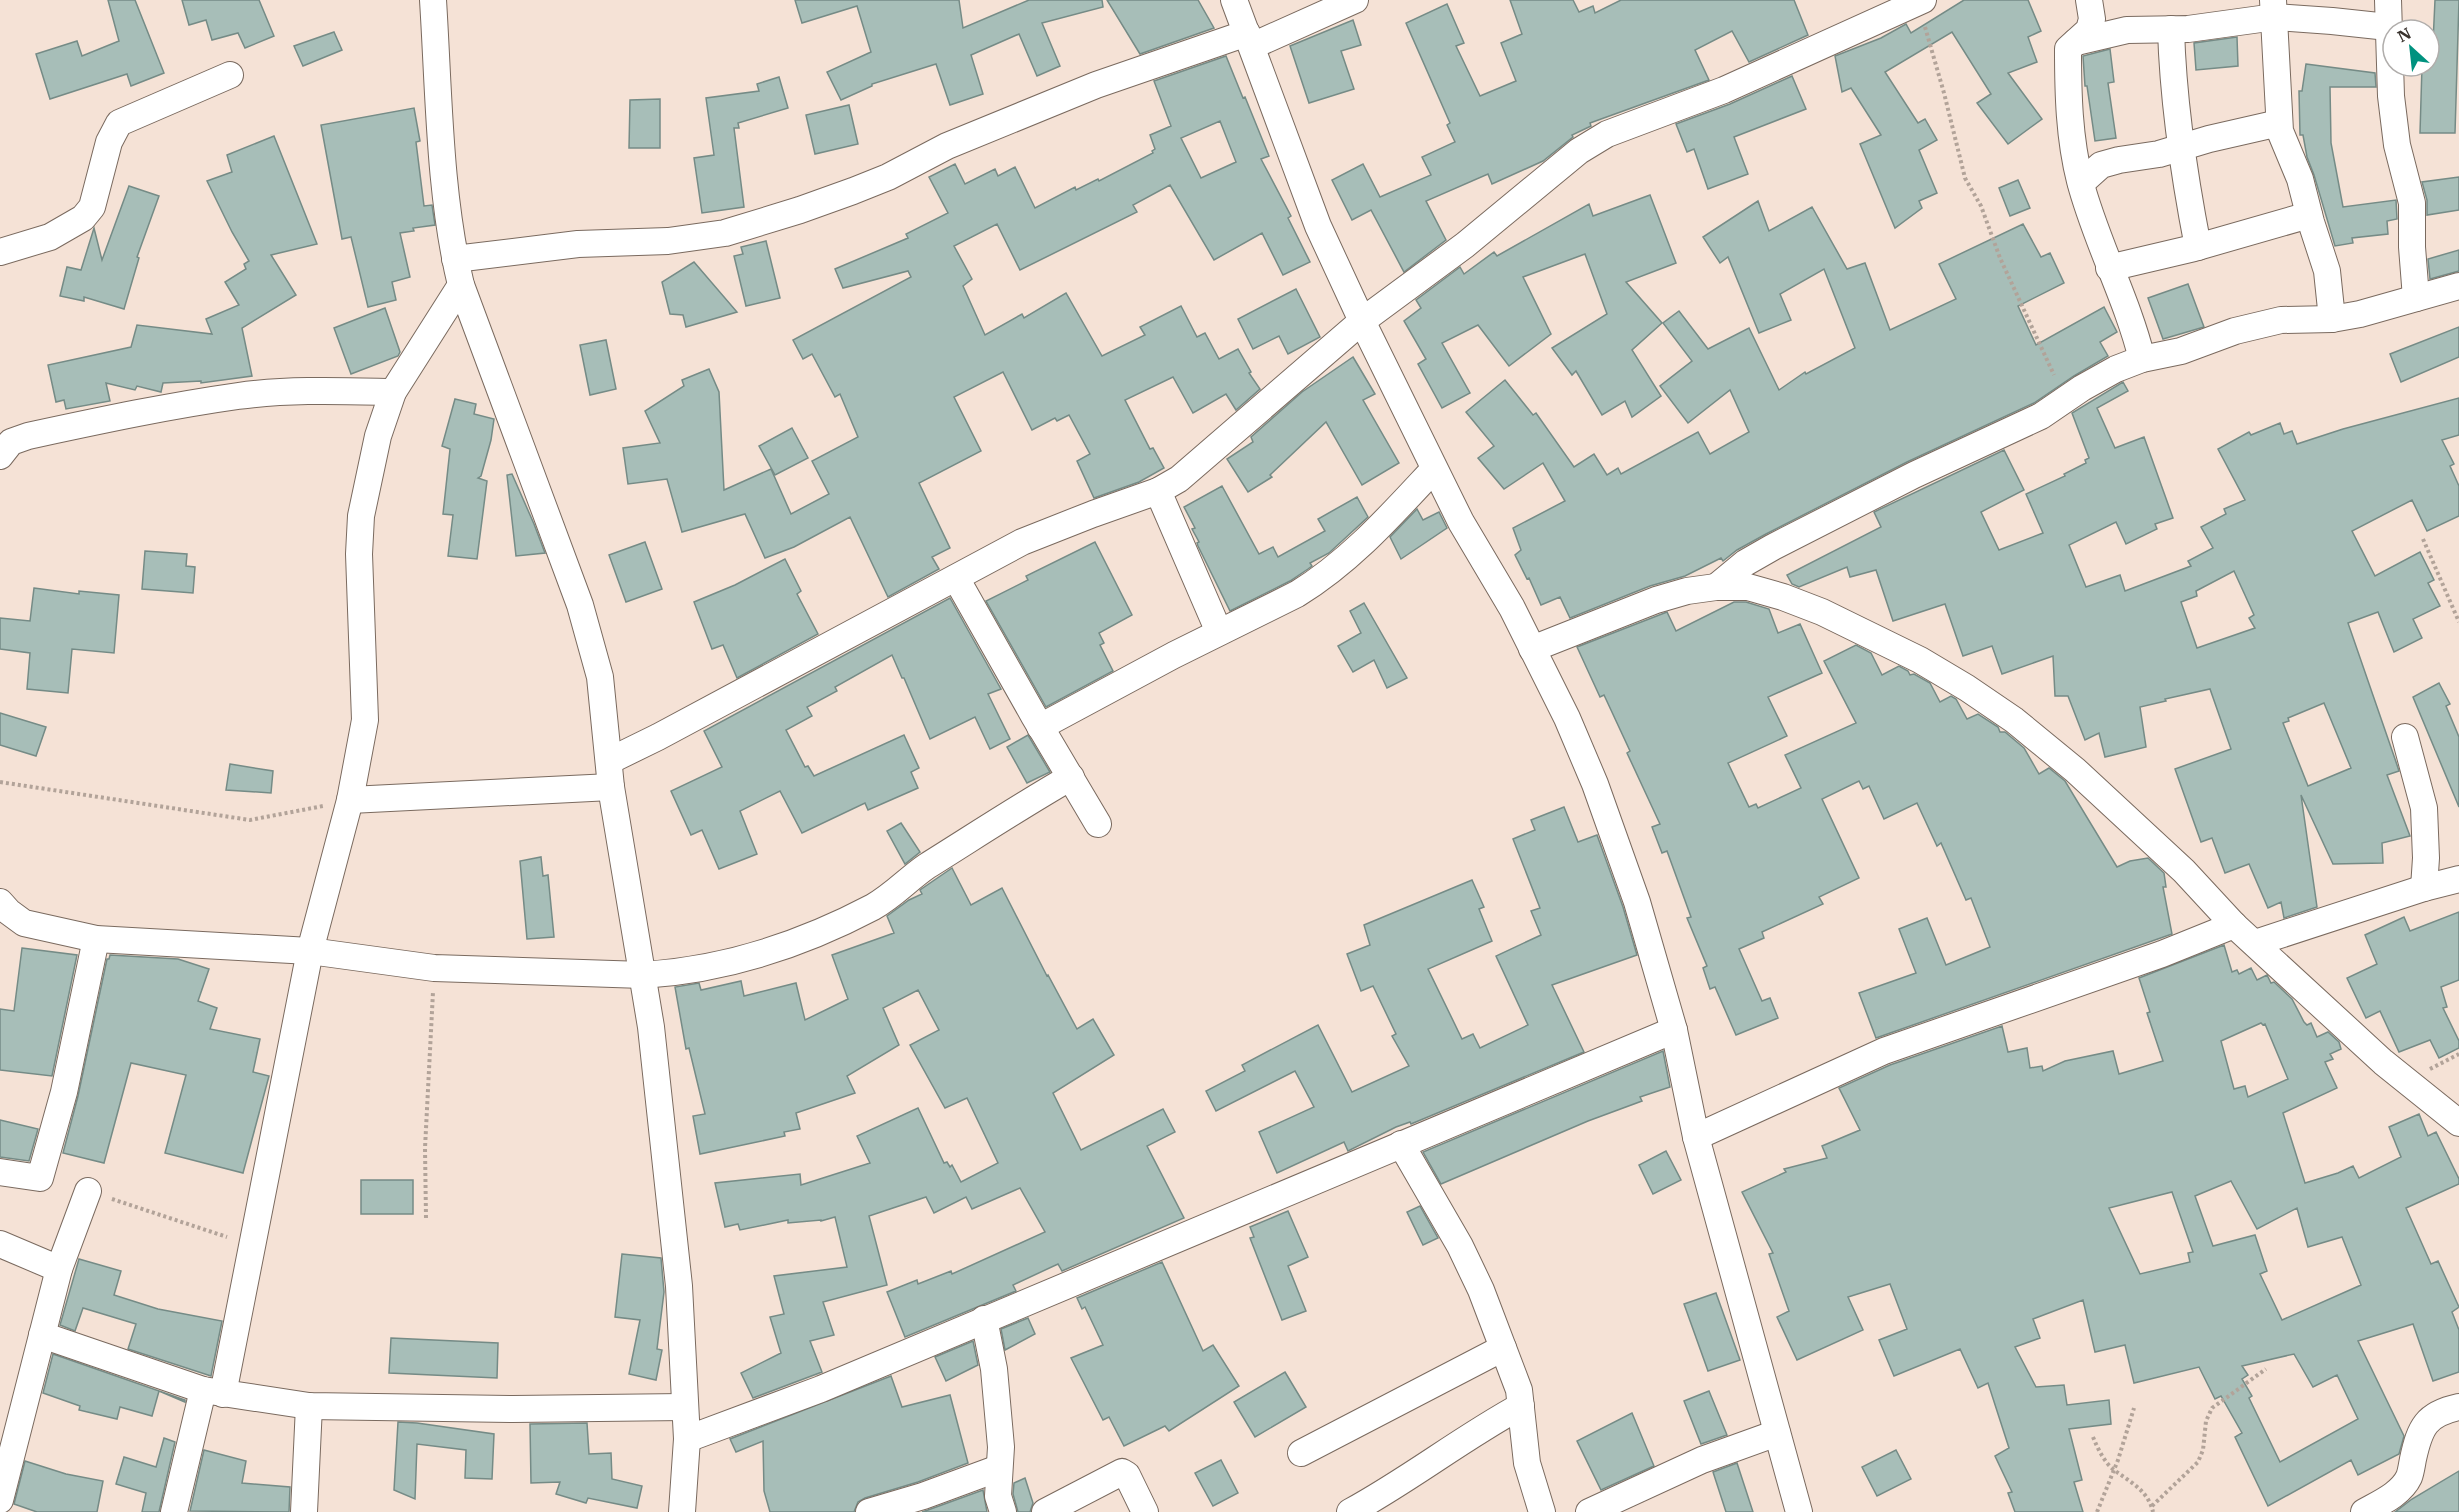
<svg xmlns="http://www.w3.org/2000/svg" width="2459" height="1512" font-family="'IBM Plex Serif',serif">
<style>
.building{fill:#a7beb8;stroke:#758b86;stroke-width:1.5;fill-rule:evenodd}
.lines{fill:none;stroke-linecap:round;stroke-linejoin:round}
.street-casing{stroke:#7a6a5f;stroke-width:28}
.path{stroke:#b2a399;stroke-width:4;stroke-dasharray:3 3;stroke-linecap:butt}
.street{stroke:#fff;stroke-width:26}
</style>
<rect width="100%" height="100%" fill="#f5e2d6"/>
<g class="building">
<path d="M108,0H135L164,73L131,86L127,74L50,99L36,54L77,41L82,56L119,41Z"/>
<path d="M182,0H259L274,36L245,48L238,33L212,40L206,20L189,25Z"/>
<path d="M795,0H959L963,28L1029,0H1102L1103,7L1042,23L1060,66L1037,76L1019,34L971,55L983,94L950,105L936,64L872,84V86L841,100L827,72L871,52L857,6L802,23Z"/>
<path d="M1107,0H1198L1214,28L1140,54Z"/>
<path d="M1510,0H1573L1579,12L1593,6L1595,13L1621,0H1794L1808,35L1749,62L1732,31L1695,50L1709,80L1590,123L1591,126L1572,135L1573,137L1543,161L1492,184L1488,174L1426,201L1446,240L1404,272L1371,210L1352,220L1332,180L1363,164L1380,197L1431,175L1422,157L1455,142L1447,125L1450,123L1406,23L1447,4L1464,43L1456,46L1480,96L1516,81L1501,43L1522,34Z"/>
<path d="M1964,0H2028L2041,31L2028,37L2037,62L2008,73L2042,119L2008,144L1977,103L1991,94L1952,32L1885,72L1918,123L1925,119L1937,140L1919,150L1937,193L1919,201L1922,208L1895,228L1860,144L1881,135L1851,88L1842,92L1835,56L1881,38L1906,24L1911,33Z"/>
<path d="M2435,0H2459L2455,133H2420L2422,66L2432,64Z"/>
<path d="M1353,20L1361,45L1341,51L1354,89L1309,103L1290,46Z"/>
<path d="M334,32L342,50L303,66L294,46Z"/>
<path d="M2237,37L2238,66L2196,70L2194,43Z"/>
<path d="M2110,49L2114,82L2108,83L2116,138L2095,141L2087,86H2085L2083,56Z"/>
<path d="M1226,56L1243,98L1245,97L1269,156L1261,159L1291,216L1288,218L1310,262L1283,275L1262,233L1214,260L1170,185L1133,205L1137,212L1020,270L997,224L954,246L972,279L963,286L985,335L1022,314L1024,318L1066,293L1102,356L1145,335L1140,327L1181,306L1197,337L1205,333L1219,359L1238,349L1251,372L1249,373L1260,389L1236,410L1226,394L1193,413L1173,377L1125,400L1150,449L1153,448L1164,468L1139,482L1094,498L1077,461L1090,454L1069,415L1057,421L1055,418L1032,430L1003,372L954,397L981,451L919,483L950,548L932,557L939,569L888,597L850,517L794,547L765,558L745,514L682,532L667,479L628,484L623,448L660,443L645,411L684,386L682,380L709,369L719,392L724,490L771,469L791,514L829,494L812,461L858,437L840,394L835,397L812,354L803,359L793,340L911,277L908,271L843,288L835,269L908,238L906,234L948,213L929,177L955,164L965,184L995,169L998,176L1015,167L1035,208L1075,187L1076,190L1098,179L1099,181L1153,153L1152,151L1155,149L1150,135L1171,126L1154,81ZM1220,121L1236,162L1201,178L1181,138Z"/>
<path d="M2306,64L2375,73L2376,87H2330L2331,143L2343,207L2396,200L2397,219L2387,221L2388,234L2352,238L2353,243L2335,246L2314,175L2307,157L2303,135H2300L2299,91H2302Z"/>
<path d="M1792,76L1806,109L1734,137L1748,174L1708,189L1694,149L1687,152L1676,124L1730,104Z"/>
<path d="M779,77L788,108L738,123L739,128H734L744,207L702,213L694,158L714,155L706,98L759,91L757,84Z"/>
<path d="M660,99V148H629L630,100Z"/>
<path d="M849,105L858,144L815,154L806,115Z"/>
<path d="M414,108L420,141L416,142L424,206L432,205L435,225L413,228L414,231L400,233L410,277L392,282L396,300L368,307L351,237L342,239L321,125Z"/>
<path d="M274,136L317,244L271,255L296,295L242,328L252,376L201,383V381L163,383L161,392L137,386L135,390L106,383L110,401L66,409L64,400L56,402L48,365L131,347L137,325L212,334L206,319L239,305L225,282L246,269L244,264L249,261L232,232L207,181L232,172L227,155Z"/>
<path d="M2459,177V210L2427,215V200L2422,182Z"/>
<path d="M2018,180L2030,208L2010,216L1999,188Z"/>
<path d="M129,186L159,196L137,257L139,258L124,309L84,297V301L60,296L67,267L81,270L94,228L102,260Z"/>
<path d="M1650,195L1676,263L1626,282L1662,323L1632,350L1661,396L1632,417L1625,401L1602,415L1576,371L1572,375L1552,348L1607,314L1585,254L1523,277L1551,334L1509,366L1478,325L1442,343L1470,393L1442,408L1418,364L1426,359L1404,321L1421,308L1416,300L1460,267L1464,274L1494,252L1497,256L1589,204L1593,216Z"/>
<path d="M1758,201L1769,231L1812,207L1847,269L1865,263L1890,330L1956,299L1939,264L2023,224L2041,257L2050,253L2064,283L2018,306L2036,345L2104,307L2117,332L2100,342L2108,356L2074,376L2034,403L1907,462L1766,534L1737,550L1723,561L1721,558L1685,576L1650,586L1570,618L1560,597L1541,605L1529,578L1527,579L1515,555L1521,550L1513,528L1565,501L1543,463L1504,489L1478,458L1494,446L1466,412L1505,380L1533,415L1536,413L1574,467L1594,454L1607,475L1618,468L1621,474L1698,432L1710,454L1749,432L1730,390L1688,423L1660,386L1692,361L1663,323L1679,311L1708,349L1749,328L1779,390L1805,372L1806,374L1855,348L1824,269L1780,294L1791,320L1759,333L1728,257L1720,263L1703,237Z"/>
<path d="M766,241L780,298L746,306L734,256L743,254L741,247Z"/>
<path d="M2459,250V271L2430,279L2428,259Z"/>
<path d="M694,262L737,312L686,327L683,315L670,314L662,282Z"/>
<path d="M2188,284L2204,327L2163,339L2148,298Z"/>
<path d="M1296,289L1320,337L1288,354L1279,336L1253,349L1238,319Z"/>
<path d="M385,308L400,352L398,356L351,374L334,328Z"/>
<path d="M2459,327V357L2401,382L2390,354Z"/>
<path d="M606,340L616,389L590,395L580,345Z"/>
<path d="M1353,357L1375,394L1363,400L1399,463L1362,485L1326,422L1270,475L1272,477L1248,492L1227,459L1253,442L1251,437L1302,392Z"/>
<path d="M2123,382L2128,391L2097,408L2115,448L2144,437L2173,518L2155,524L2157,529L2126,544L2116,522L2069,545L2086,587L2120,575L2125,591L2191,566L2188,561L2213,548L2201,527L2226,514L2224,509L2245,500L2218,449L2249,432L2251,435L2280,423L2284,434L2292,431L2297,444L2343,429L2459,398V435L2442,440L2454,464L2450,466L2459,486V516L2427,531L2412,500L2352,531L2375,576L2420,552L2434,580L2428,583L2440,606L2413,619L2422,638L2394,652L2378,612L2348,623L2395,759L2399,771L2387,775L2410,836L2382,843L2383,863L2333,864L2301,795L2317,907L2284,918L2281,902L2268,908L2249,864L2225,873L2212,838L2201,842L2175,769L2231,749L2210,689L2165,699L2166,701L2140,707L2146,747L2105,757L2099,733L2085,740L2068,696H2055L2053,656L2002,674L1992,646L1963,656L1945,604L1893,621L1876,570L1850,577L1847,567L1799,587L1792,584L1787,575L1881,527L1874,512L2004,450L2024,490L1981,512L1999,550L2043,533L2026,494L2065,476L2064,474L2086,463L2085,460L2089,458L2072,413ZM2234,571L2254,615L2249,618L2255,628L2197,648L2181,602L2197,596L2196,591ZM2324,703L2351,768L2308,786L2283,723L2289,721L2288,718Z"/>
<path d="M455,399L476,404L474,414L494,419L491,440L481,476L478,478L487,481L477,559L448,556L453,515L443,514L450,449L442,446Z"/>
<path d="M792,428L808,458L775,475L759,446Z"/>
<path d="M512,474L534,524L545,553L516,556L507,475Z"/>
<path d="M1222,486L1259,554L1273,547L1278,557L1325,531L1318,519L1357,497L1368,517L1329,553L1310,563L1312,566L1308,569L1290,581L1230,611L1198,546L1197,543L1199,542L1192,529L1195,528L1184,507Z"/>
<path d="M1417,509L1423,520L1439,512L1447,528L1401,559L1390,537Z"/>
<path d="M645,542L662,589L626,602L609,555Z"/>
<path d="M1095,542L1132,615L1099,633L1104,643L1100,645L1113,671L1046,707L986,601L1028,580L1026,576Z"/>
<path d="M145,551L187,554L186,566L195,567L193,593L142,589Z"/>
<path d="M785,559L801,591L797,594L818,634L737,678L723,645L712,649L694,602L735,585Z"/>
<path d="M34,588L79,594V591L119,595L114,653L72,649L68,693L27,689L30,653L0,649V618L30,621Z"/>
<path d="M950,598L1001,689L988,694L1010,739L990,749L975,717L930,739L904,678H902L892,655L835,687L837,691L807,707L812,716L786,730L805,767L808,766L814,776L904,735L919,768L911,772L918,788L868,810L865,803L802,833L780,791L740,811L757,854L719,869L702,830L691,835L671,791L722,767L704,731Z"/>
<path d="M1734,602H1746L1769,609L1778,633L1800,624L1822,673L1768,697L1787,736L1728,763L1749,807L1756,804L1758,808L1801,788L1785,755L1856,723L1824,661L1856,645L1871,653L1882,675L1899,666L1908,671L1910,675L1914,674L1930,683L1940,702L1951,696L1956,699L1967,719L1978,714L1998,727L2000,732H2005L2024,748L2039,774L2049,768L2065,781L2117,867L2130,861L2148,858L2164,873L2166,887H2163L2172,934L1876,1038L1859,993L1916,973L1899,929L1927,918L1946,965L1990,947L1971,898L1966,900L1941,843L1937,846L1917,803L1884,819L1869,786L1863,789L1859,781L1822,799L1859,878L1819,897L1823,904L1762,932L1764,938L1739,949L1762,1001L1770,998L1778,1018L1736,1035L1715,987L1710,989L1703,968L1707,966L1687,918L1691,917L1667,851L1662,853L1652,827L1660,824L1627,753L1630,751L1604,695L1600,697L1577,647L1667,612L1676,631Z"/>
<path d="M1364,603L1407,678L1387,688L1374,660L1353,672L1338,646L1361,633L1350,611Z"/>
<path d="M2439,683L2450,704L2446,706L2459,737V807L2413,697Z"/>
<path d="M0,713L46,727L36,756L0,745Z"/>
<path d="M1028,735L1050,772L1027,783L1007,747Z"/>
<path d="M230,764L273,771L271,793L226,790Z"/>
<path d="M1564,807L1578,842L1597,835L1623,907L1637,955L1552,985L1584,1052L1411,1124L1410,1122L1396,1127L1348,1151L1344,1142L1277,1173L1259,1132L1314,1107L1295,1071L1216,1111L1206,1091L1245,1071L1242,1065L1318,1025L1352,1092L1409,1066L1392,1036L1396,1034L1373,986L1361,991L1347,954L1370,945L1364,925L1472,880L1484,907L1479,909L1492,941L1428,969L1462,1039L1473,1034L1480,1048L1528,1025L1496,956L1541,935L1531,911L1540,908L1513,839L1535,830L1531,820Z"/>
<path d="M901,823L920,852L905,864L887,831Z"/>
<path d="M541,857L543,876L548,875L554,937L527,939L520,861Z"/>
<path d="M952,868L971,905L1002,888L1047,976L1048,975L1077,1029L1093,1019L1114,1055L1053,1093L1081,1150L1163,1109L1175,1132L1147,1146L1184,1218L1062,1271L1058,1264L1013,1285L1016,1291L905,1337L887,1292L917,1280L918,1284L951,1271L952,1274L1045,1232L1020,1188L972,1209L966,1197L934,1213L926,1197L869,1216L887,1285L823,1302L834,1335L810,1341L822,1372L753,1398L741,1373L781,1353L770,1317L784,1314L774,1276L847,1267L835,1217L821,1221V1220L788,1223V1220L740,1230L738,1224L725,1227L715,1183L800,1174L801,1185L870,1163L857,1136L918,1108L944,1163L947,1162L950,1167L952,1165L961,1182L998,1163L967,1098L945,1108L910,1045L939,1030L918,990L883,1008L899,1045L847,1076L855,1093L796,1113L800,1129L784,1132L785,1136L700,1154L693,1116L705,1114L689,1048L686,1049L675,987L699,983L701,990L741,981L744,996L796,983L805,1020L848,999L832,955L894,933L887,916L909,900L922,894L920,890Z"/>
<path d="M2459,912V980L2441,987L2447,1007L2443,1008L2459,1041V1048L2439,1058L2430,1040L2399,1052L2380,1011L2366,1018L2347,978L2377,964L2365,935L2404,917L2410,931Z"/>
<path d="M2224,945L2232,972L2237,970L2239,974L2251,968L2257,980L2267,975L2271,983L2274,982L2292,999L2304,1022L2307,1025L2311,1023L2317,1037L2328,1032L2339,1042L2341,1049L2330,1054L2333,1059L2325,1062L2337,1088L2283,1113L2305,1183L2338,1173L2353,1166L2359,1178L2401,1157L2389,1127L2419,1114L2428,1136L2436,1132L2459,1179V1184L2406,1208L2431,1264L2438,1261L2459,1307L2452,1312L2459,1330V1372L2433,1381L2413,1324L2358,1341L2404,1436L2399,1454L2358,1475L2351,1460L2268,1506L2235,1437L2242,1433L2221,1396L2215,1399L2199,1367L2134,1383L2125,1345L2095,1352L2083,1300L2033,1319L2040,1338L2015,1347L2036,1387L2064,1385L2067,1405L2109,1400L2111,1424L2069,1429L2082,1480L2074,1482L2083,1512H2015L2008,1493L2012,1492L1995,1456L2009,1448L1988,1383L1978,1388L1960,1349L1894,1376L1879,1340L1907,1329L1890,1284L1848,1297L1863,1330L1797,1360L1777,1317L1789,1311L1769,1254L1773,1253L1742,1192L1786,1172L1784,1169L1827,1158L1822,1146L1860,1130L1839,1088L1890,1065L2002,1026L2008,1052L2027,1048L2030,1068L2042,1066L2043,1071L2065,1061L2113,1051L2119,1074L2163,1061L2147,1013L2150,1012L2139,978ZM2261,1023L2263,1025L2265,1024L2288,1079L2248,1097L2245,1086L2234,1089L2221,1041ZM2231,1181L2257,1229L2297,1208L2308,1247L2342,1237L2361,1285L2282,1320L2260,1274L2267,1271L2255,1235L2213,1246L2195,1196ZM2172,1192L2193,1252L2188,1253L2190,1262L2140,1274L2109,1208ZM2294,1354L2313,1387L2337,1375L2358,1419L2280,1462L2249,1398L2252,1396L2242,1379L2248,1375L2242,1366Z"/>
<path d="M22,948L77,955L52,1076L0,1070V1009L14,1011Z"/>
<path d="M110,955L178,959L209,969L198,1001L217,1008L210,1029L260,1039L253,1072L269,1076L243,1173L165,1153L186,1075L131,1063L104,1163L63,1153L78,1096L107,959H109Z"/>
<path d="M1663,1051L1670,1087L1640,1097L1642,1101L1588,1121L1441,1184L1423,1152Z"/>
<path d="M0,1120L38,1129L29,1161L0,1157Z"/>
<path d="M1666,1151L1681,1180L1653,1194L1639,1165Z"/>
<rect x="361" y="1180" width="52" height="34"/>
<path d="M1420,1206L1438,1238L1423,1245L1407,1212Z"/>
<path d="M1288,1211L1308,1257L1288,1266L1306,1311L1282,1320L1250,1238L1254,1237L1250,1227Z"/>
<path d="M622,1254L661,1258L664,1292L657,1349L662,1350L656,1380L629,1374L640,1320L615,1317Z"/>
<path d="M79,1259L121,1271L114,1295L158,1309L222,1321L211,1376L128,1349L136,1324L83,1308L75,1331L60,1325Z"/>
<path d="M1162,1262L1203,1351L1213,1345L1239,1386L1169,1431L1165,1426L1124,1446L1109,1417L1103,1420L1071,1358L1103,1345L1085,1307L1082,1309L1077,1298Z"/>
<path d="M1716,1293L1740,1360L1708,1371L1684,1304Z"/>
<path d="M1028,1318L1035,1334L1005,1350L1001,1329Z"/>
<path d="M391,1338L498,1343L497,1378L389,1373Z"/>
<path d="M973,1341L978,1365L946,1381L935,1357Z"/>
<path d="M53,1354L185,1400V1402L159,1391L152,1416L120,1407L117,1419L79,1410L80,1406L43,1393Z"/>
<path d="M1285,1372L1306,1407L1255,1437L1234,1402Z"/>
<path d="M891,1376L902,1407L950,1395L968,1463L918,1482L865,1498L858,1502L854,1512H770L764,1491L763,1441L736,1452L730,1439Z"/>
<path d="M1709,1391L1727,1435L1701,1444L1684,1401Z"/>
<path d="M1632,1413L1654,1466L1601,1490L1577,1441Z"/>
<path d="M398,1422L417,1423L494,1434L492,1479L465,1478L466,1450L417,1444L415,1499L394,1490Z"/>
<path d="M587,1423L589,1454L611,1453L612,1479L642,1486L637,1508L588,1498L586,1503L556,1494L560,1482L531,1483L530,1424Z"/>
<path d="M164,1438L175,1442L159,1512H142L146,1493L116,1484L124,1457L156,1467Z"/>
<path d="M204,1450L246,1461L242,1483L290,1487L289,1512L190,1511Z"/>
<path d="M1896,1450L1911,1479L1877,1496L1862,1467Z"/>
<path d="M1221,1460L1238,1493L1213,1506L1195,1473Z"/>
<path d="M25,1461L66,1474L103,1481L97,1512H37L14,1504Z"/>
<path d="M1737,1463L1753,1512H1726L1713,1472Z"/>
<path d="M2459,1471V1512H2395L2412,1499Z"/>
<path d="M1025,1478L1033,1503L1030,1512H1018L1013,1494L1014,1483Z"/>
<path d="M983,1490L987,1512H922L928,1510Z"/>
</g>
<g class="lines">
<g class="street-casing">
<g id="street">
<path d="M433,0C439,94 439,194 461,285L580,605L600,677L611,787L651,1027L679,1286L687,1439L682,1512"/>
<path d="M1234,0L1318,226L1362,321L1461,522L1512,608L1567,718L1595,784L1637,902L1674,1030L1696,1137L1799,1512"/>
<path d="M2089,0L2092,19L2089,30L2068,49C2068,93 2069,138 2080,181C2096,242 2127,298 2142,359"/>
<path d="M2273,0L2280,131L2300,179L2311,222L2327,271L2332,319"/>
<path d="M2388,0L2391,96L2397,145L2412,203V247L2416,298"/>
<path d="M2171,29C2173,103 2184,175 2198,247"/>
<path d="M2076,42L2127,30L2188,29L2275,17L2332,21L2388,27"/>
<path d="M1252,46L1355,0"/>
<path d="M2081,183L2101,165L2119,160L2159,154L2209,139L2279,123"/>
<path d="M0,252L50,237L83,218L92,207L109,142L119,123L230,75"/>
<path d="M455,259L578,244L668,241L725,233L800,210L853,191L888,177L947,146L1096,85L1247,33"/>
<path d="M2109,268L2194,248L2309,215"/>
<path d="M0,456L11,442L28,436C98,421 167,406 238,396C289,389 342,391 393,392"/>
<path d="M1158,491L1219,632"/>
<path d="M956,578L1034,716L1098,824"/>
<path d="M1716,587L1745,563L1773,547L1914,475L2041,416L2082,388L2116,369L2142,359L2181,351L2235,331L2281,320L2332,319L2360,314L2459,286"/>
<path d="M1532,649L1656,600L1687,591L1716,587H1748L1783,597L1822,612L1920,660L1967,688L2014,720L2075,770L2184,871L2234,925L2383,1062L2459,1123"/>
<path d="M1040,727L1174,655L1297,594C1351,561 1392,514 1434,469"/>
<path d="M2405,737L2424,808L2426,858L2424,888"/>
<path d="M609,761L658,737L1022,542L1093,514L1158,491L1179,479L1362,321L1465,245L1579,151L1607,134L1724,90L1923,0"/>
<path d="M350,800L611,787"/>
<path d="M0,902L9,912L24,923L96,939L310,951L434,968L643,975C724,970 801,945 873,907C894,895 908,879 927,866C975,836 1022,805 1071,777"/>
<path d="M2255,943L2424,888L2459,879"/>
<path d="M1696,1137L1884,1051L2162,954L2234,925"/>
<path d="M1401,1144L1460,1246L1481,1290L1519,1390L1527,1463L1542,1512"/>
<path d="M0,1172L40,1178L64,1092L96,939"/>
<path d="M0,1244L59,1269"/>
<path d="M984,1319L994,1369L1001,1447L998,1496L1003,1512"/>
<path d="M42,1335L203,1390L309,1406L513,1409L684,1407"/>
<path d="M223,1394L310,951L350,800L365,720L359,554L361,516L378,436L393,392L461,285"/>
<path d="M687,1439L821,1389L1674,1030"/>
<path d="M1301,1453L1503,1348"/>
<path d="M0,1500L59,1269L88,1191"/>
<path d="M174,1512L203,1390"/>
<path d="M304,1512L309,1406"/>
<path d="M869,1512L923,1496L999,1468"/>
<path d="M1045,1512L1122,1472L1127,1475L1145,1512"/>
<path d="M1350,1512C1409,1480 1462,1438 1521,1406"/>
<path d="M1589,1512L1702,1460L1777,1433"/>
<path d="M2364,1512C2380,1503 2401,1494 2409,1477C2411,1472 2412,1464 2413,1459C2420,1427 2426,1414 2459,1407"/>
</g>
</g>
<g class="path">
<path d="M1925,27L1944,93L1965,178L1981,206L2000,258L2054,375"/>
<path d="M2423,539L2459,622"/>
<path d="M0,782L250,820L323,806"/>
<path d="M2430,1069L2459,1054"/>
<path d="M112,1199L227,1237"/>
<path d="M426,1218L425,1148L433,992"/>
<path d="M2093,1437C2098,1449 2104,1462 2114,1470C2130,1482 2148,1490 2153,1512"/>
<path d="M2152,1506L2198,1462L2203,1450L2206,1421L2212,1408L2266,1369"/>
<path d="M2097,1512L2118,1460L2134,1408"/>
</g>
<use href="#street" class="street"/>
</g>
<g transform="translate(2411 48) rotate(333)"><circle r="28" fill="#ffffff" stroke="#b0adab" stroke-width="1.5"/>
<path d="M0-4.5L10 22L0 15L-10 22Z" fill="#00927f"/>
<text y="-9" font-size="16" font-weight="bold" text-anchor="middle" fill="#39322d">N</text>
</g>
</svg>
